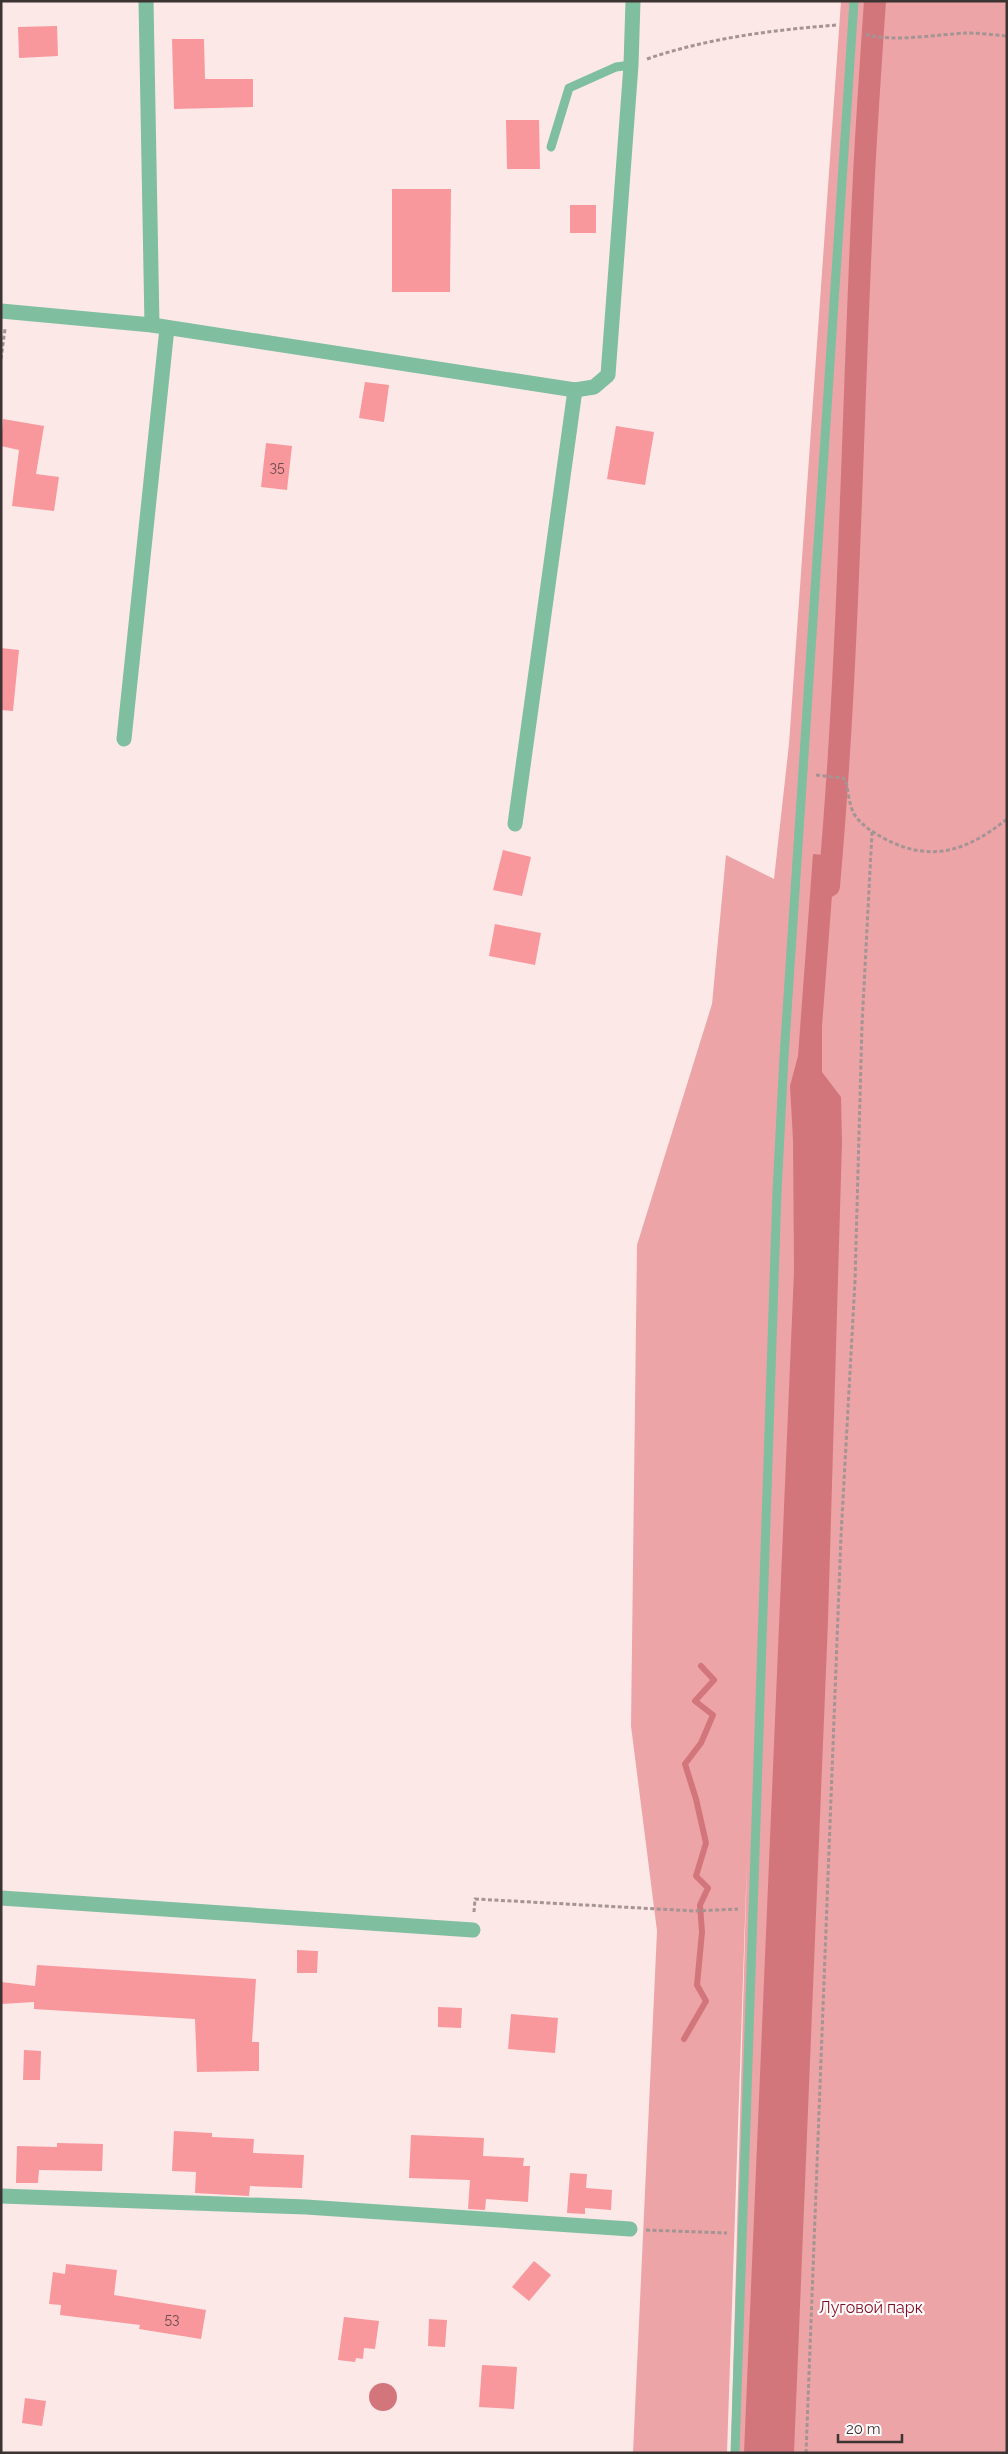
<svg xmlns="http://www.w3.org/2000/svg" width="1008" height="2454" font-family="Raleway,sans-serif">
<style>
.green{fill:#eda4a7}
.water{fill:#d3767c}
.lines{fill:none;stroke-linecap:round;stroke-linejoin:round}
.stream{stroke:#d3767c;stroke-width:6}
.canal{stroke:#d3767c;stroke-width:22}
.building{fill:#f8979c}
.path{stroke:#a49494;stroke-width:3;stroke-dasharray:4 2.5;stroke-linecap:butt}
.service{stroke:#7fbe9f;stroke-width:9}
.minor{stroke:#7fbe9f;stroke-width:15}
.labels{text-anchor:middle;stroke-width:4.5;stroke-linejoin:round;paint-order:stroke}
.number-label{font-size:14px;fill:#6b4c4d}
.park-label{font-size:16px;fill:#7f0c26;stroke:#fffafa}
</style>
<rect width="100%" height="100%" fill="#fde8e8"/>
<path class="green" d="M841,1H1007V2453H731L747,1860L727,2453H633L657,1931L631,1726L637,1245L712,1004L726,855L774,879L789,744Z"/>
<g class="water">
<path d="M813,854L835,856L822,1026V1072L841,1097L842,1142L828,1621L794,2453H744L794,1271L793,1140L790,1086L798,1056Z"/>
<circle cx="383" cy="2397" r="14"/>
</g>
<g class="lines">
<path class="stream" d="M684,2039L706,2001L697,1985L702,1932L700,1905L708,1888L696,1876L706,1843L696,1799L685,1764L701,1743L713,1715L695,1701L714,1680L701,1666"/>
<path class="canal" d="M829,886C850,650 852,412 864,175C867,117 871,59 875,1"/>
</g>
<g class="building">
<path d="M57,26L58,56L19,58L18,27Z"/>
<path d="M172,39H204L205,79H253V107L174,109Z"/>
<path d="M506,120H539L540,169H507Z"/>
<path d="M392,189H451L450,292H392Z"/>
<rect x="570" y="205" width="26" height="28"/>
<path d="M365,382L389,385L384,422L359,418Z"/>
<path d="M3,419L44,426L36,474L59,477L54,511L12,506L19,450L1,446Z"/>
<path d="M616,426L654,432L645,485L607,479Z"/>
<path d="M266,443L292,446L287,490L261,487Z"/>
<path d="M1,648L19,650L13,711L1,710Z"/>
<path d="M503,850L531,857L522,896L493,890Z"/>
<path d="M495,924L541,933L535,965L489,956Z"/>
<path d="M297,1950L318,1951L317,1973H297Z"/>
<path d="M37,1965L256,1979L252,2042H259V2071L197,2072L195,2019L34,2009V2002L1,2004V1982L35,1986Z"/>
<path d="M438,2007L462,2008L461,2028L438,2027Z"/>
<path d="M511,2014L558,2018L555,2053L508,2049Z"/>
<path d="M24,2050L41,2051L40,2080H23Z"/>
<path d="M174,2131L212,2133V2137L254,2139L253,2153L304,2155L302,2188L250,2186L249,2196L195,2193L196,2172L172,2171Z"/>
<path d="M411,2135L484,2138L483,2156L524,2158L523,2166H530L528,2202L486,2199L485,2210L468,2209L470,2180L409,2178Z"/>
<path d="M57,2143L103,2144L102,2171L39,2170L38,2183H16L17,2146L57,2147Z"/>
<path d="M570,2173L587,2174L586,2188L612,2190L611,2210L585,2208V2214L567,2213Z"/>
<path d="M534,2261L551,2275L529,2301L512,2287Z"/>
<path d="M66,2264L117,2270L114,2295L206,2310L201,2339L139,2329L140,2325L60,2315L61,2305L49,2304L53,2272L65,2274Z"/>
<path d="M344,2317L379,2321L375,2349L364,2348L363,2359L356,2358L355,2362L338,2360Z"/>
<path d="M429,2319L447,2320L445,2347L428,2346Z"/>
<path d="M482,2365L517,2367L514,2409L479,2407Z"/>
<path d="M25,2398L46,2401L42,2426L22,2423Z"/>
</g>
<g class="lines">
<g class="path">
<path d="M866,34C889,43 941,34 967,33C980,33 994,35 1007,36"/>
<path d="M647,59C708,38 773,30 837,25"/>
<path d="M1,359L5,329"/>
<path d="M816,775L842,778L846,780C848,791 849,804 854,814C862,826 874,833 887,840C933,863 968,850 1007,819"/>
<path d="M474,1912L475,1899L695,1911L738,1909"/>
<path d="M646,2230L727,2233"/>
<path d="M806,2453L841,1536L855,1281L862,1025L872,832"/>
</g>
<g class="service">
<path d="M551,147L569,88L616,67L631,65"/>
<path d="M735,2453L777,1192L784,1057L854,1"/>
</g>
<g class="minor">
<path d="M146,1L152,325"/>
<path d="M1,311L152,325L575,390L594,387L608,375L631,65L633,1"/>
<path d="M124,739L167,328"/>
<path d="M515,824L575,390"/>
<path d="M1,1898L473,1930"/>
<path d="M1,2196L306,2207L630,2229"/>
</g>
</g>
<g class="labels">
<g class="number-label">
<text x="277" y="472">35</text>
<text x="172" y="2324">53</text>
</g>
<g class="park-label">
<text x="871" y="2313">Луговой парк</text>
</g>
</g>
<rect width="1008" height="2454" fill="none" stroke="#3c3333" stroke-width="5"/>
<path d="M838 2434v8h64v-8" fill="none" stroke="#3c3333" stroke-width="2.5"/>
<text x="846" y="2434" font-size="15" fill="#3c3333" stroke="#fffafa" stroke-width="4" paint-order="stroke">20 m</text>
</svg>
